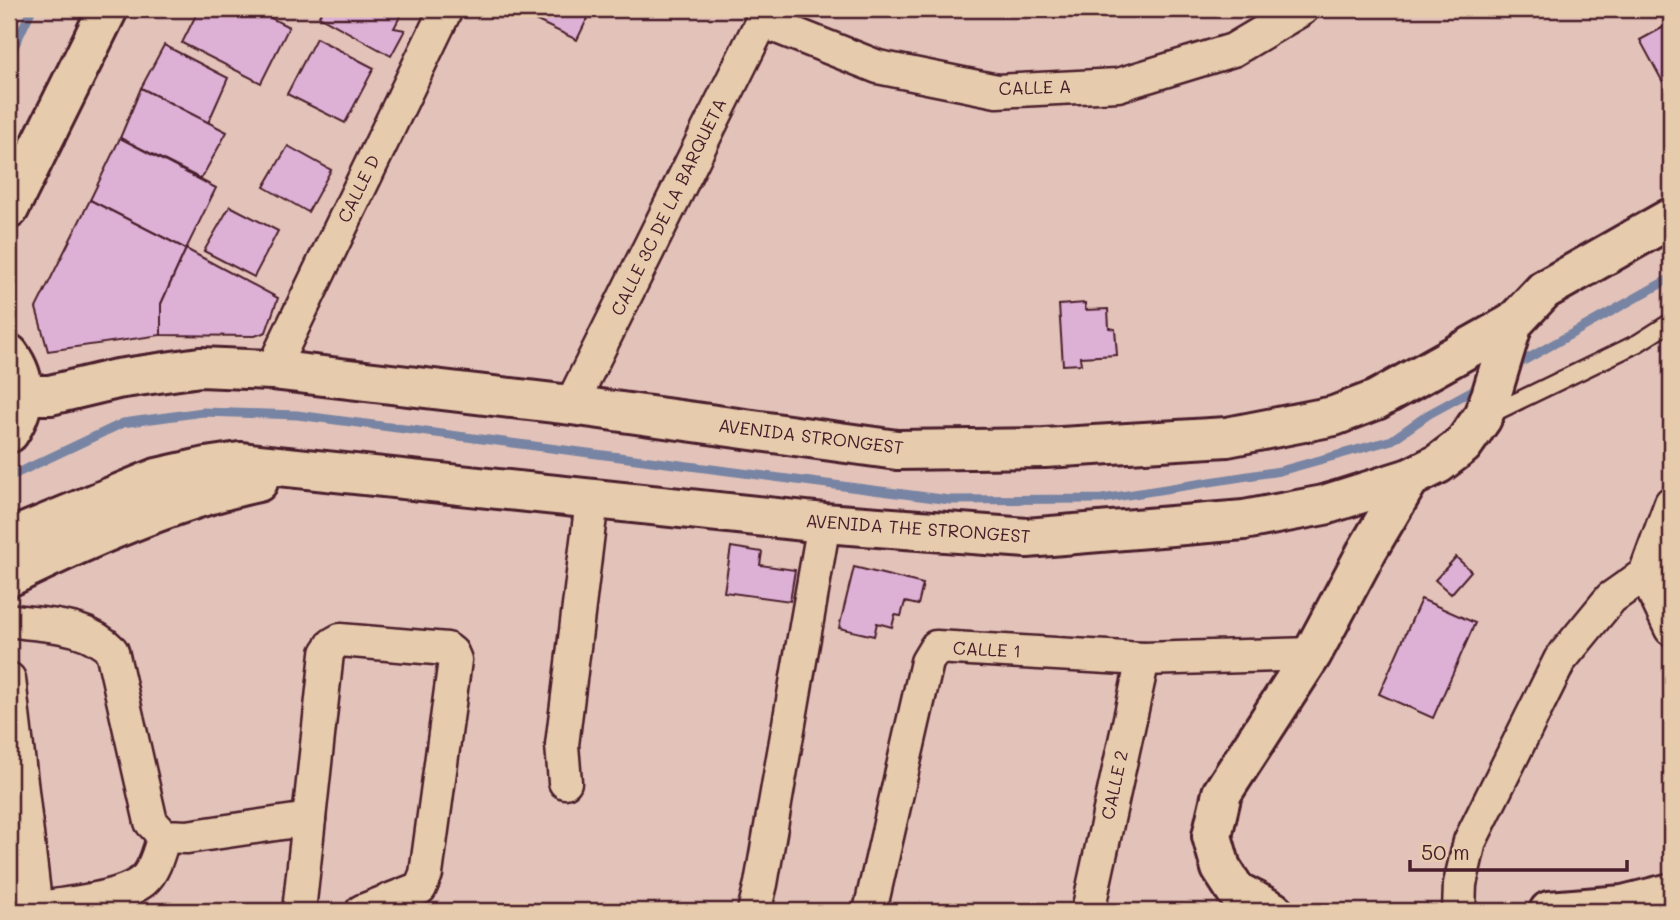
<svg xmlns="http://www.w3.org/2000/svg" width="1680" height="920" font-family="Mali,sans-serif">
<style>
.green{fill:#c0d287;stroke:#857859;stroke-width:2}
.lines{fill:none;stroke-linecap:round;stroke-linejoin:round}
.stream{stroke:#7884a3;stroke-width:9}
.building{fill:#ddb1d6;stroke:#4a1f2b;stroke-width:2}
.lane-casing{stroke:#4a1f2b;stroke-width:21}
.street-casing{stroke:#4a1f2b;stroke-width:37}
.secondary-casing{stroke:#4a1f2b;stroke-width:44}
.lane{stroke:#e6cbad;stroke-width:16}
.street{stroke:#e6cbad;stroke-width:32}
.secondary{stroke:#e6cbad;stroke-width:38}
.labels{text-anchor:middle;stroke-width:5;stroke-linejoin:round;paint-order:stroke}
.street-label{font-size:18px;fill:#4a1f2b;stroke:#e6cbad}
</style>
<rect width="100%" height="100%" fill="#e3c3b9"/>
<filter id="ink" filterUnits="userSpaceOnUse"><feTurbulence type="fractalNoise" baseFrequency=".0143" numOctaves="2"/><feDisplacementMap in="SourceGraphic" scale="14" xChannelSelector="R" yChannelSelector="G"/><feConvolveMatrix kernelMatrix="1 2 1 2 8 2 1 2 1" color-interpolation-filters="sRGB"/></filter>
<g filter="url(#ink)">
<path class="green" d="M9,808L21,911H9Z"/>
<g class="lines">
<g class="stream">
<path d="M9,57L32,9"/>
<path d="M1511,368L1671,278"/>
<path d="M9,477L123,423L203,412L297,415L950,500L1102,499L1280,471L1392,440L1429,414L1484,384"/>
</g>
</g>
<g class="building">
<path d="M199,9H253L289,27L261,83L182,43Z"/>
<path d="M323,9H404L394,28L405,30L391,56L319,16Z"/>
<path d="M512,9H592L577,40Z"/>
<path d="M1671,23V97L1640,40Z"/>
<path d="M316,38L374,68L345,123L287,94Z"/>
<path d="M164,45L228,78L208,123L141,88Z"/>
<path d="M141,88L227,132L201,179L120,138Z"/>
<path d="M120,138L216,188L186,249L90,200Z"/>
<path d="M288,146L331,170L308,212L264,187Z"/>
<path d="M90,200L186,249L161,304V335L48,351L36,308Z"/>
<path d="M230,206L278,231L254,277L204,251Z"/>
<path d="M186,249L278,298L266,332L255,336L161,335V304Z"/>
<path d="M1085,303V310L1108,309L1109,328L1115,329L1117,355L1080,357L1081,364L1063,365L1059,305Z"/>
<path d="M731,547L762,552L760,565L795,570L790,601L724,592Z"/>
<path d="M1456,557L1471,571L1451,594L1435,580Z"/>
<path d="M854,567L923,584L918,605L905,602L901,616L895,615L892,627L877,623L874,636L839,628Z"/>
<path d="M1421,599L1475,623L1433,718L1379,694Z"/>
</g>
<g class="lines">
<g class="lane-casing">
<path id="lane" d="M1491,414L1638,343L1671,322"/>
</g>
<g class="street-casing">
<g id="street">
<path d="M762,21L878,67L997,91L1118,85L1233,50L1302,9"/>
<path d="M272,370L446,9"/>
<path d="M571,405L768,9"/>
<path d="M1645,574L1671,629"/>
<path d="M9,620C45,626 85,623 112,651L151,822L164,836L187,837L309,819"/>
<path d="M9,679L36,911"/>
<path d="M565,782L562,745L592,500"/>
<path d="M36,909C66,903 119,900 143,881C155,871 159,851 164,836"/>
<path d="M299,911L327,653L333,644L340,640L447,649L452,653L455,660L426,874L420,888L362,911"/>
<path d="M754,911L761,884L824,523"/>
<path d="M870,911L927,662L936,647L1143,659L1312,654"/>
<path d="M1088,911L1143,659"/>
<path d="M1459,911L1460,884L1470,841L1560,660L1611,598L1645,574L1671,503"/>
</g>
</g>
<g class="secondary-casing">
<g id="secondary">
<path d="M9,209L108,9"/>
<path d="M9,354C28,380 27,406 9,433"/>
<path d="M24,395H50L117,379L200,367L272,370L571,405L897,450L1045,448L1227,437L1334,416L1376,400L1513,323L1544,290L1671,218"/>
<path d="M9,539L157,478L206,467L240,462L824,523L1027,538L1244,520L1324,505L1410,478L1438,464L1463,445L1482,418L1491,396L1513,323"/>
<path d="M9,577C84,540 177,499 258,482"/>
<path d="M1273,911L1236,891L1221,868L1212,836L1222,793L1312,654L1368,549L1410,478"/>
<path d="M1549,911L1623,905L1671,893"/>
</g>
</g>
<use href="#lane" class="lane"/>
<use href="#street" class="street"/>
<use href="#secondary" class="secondary"/>
</g>
</g>
<g class="labels">
<g class="street-label">
<text transform="translate(1035 88) rotate(-2)" y="6">CALLE A</text>
<text transform="translate(359 189) rotate(-64)" y="6">CALLE D</text>
<text transform="translate(669 207) rotate(-64)" y="6">CALLE 3C DE LA BARQUETA</text>
<text transform="translate(811 437) rotate(7)" y="6">AVENIDA STRONGEST</text>
<text transform="translate(918 529) rotate(4)" y="6">AVENIDA THE STRONGEST</text>
<text transform="translate(987 650) rotate(3)" y="6">CALLE 1</text>
<text transform="translate(1115 785) rotate(-78)" y="6">CALLE 2</text>
</g>
</g>
<rect width="1680" height="920" fill="none" stroke="#e6cbad" stroke-width="35"/>
<rect x="18" y="18" width="1645" height="885" fill="none" stroke="#4a1f2b" stroke-width="2.5" filter="url(#ink)"/>
<path d="M1410 860v10h217v-10" fill="none" stroke="#4a1f2b" stroke-width="3.5"/>
<text x="1421" y="860" font-size="21" fill="#4a1f2b" stroke="#e6cbad" stroke-width="5" paint-order="stroke">50 m</text>
</svg>
